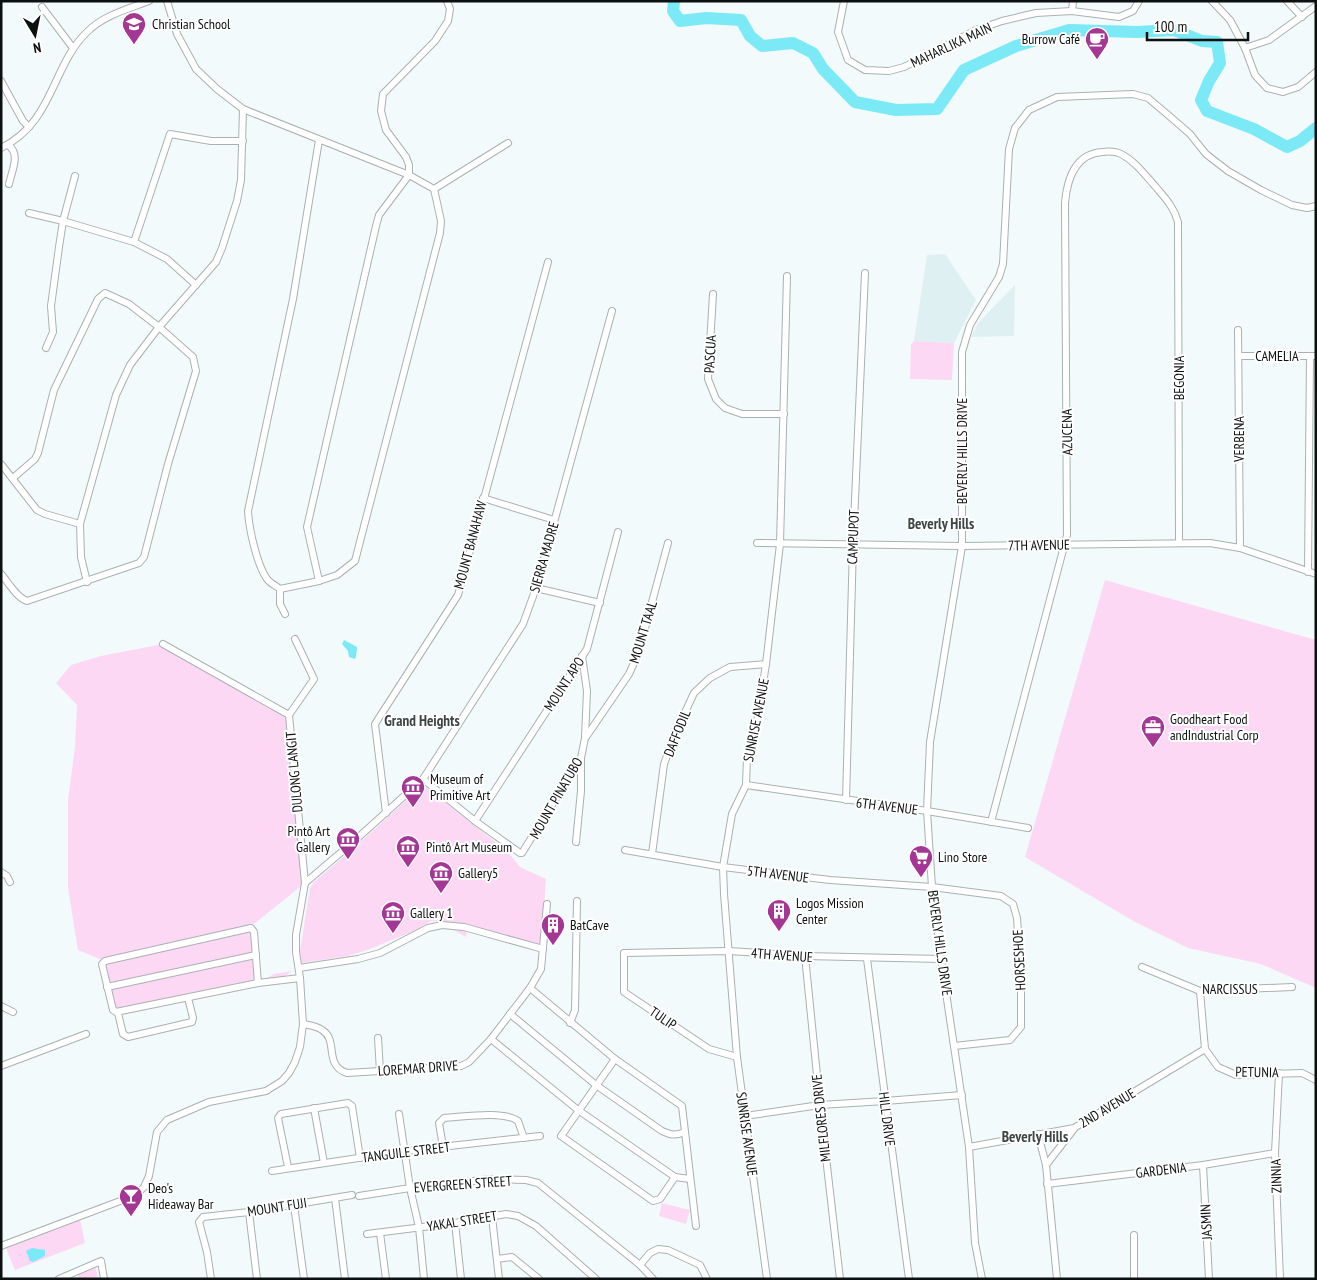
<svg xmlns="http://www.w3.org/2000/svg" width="1317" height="1280" font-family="'PT Sans Narrow',sans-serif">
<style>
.built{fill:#dff0f2}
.green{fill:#fdd8f4}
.water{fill:#7be9f6}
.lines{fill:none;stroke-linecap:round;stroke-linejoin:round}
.river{stroke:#7be9f6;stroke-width:12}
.minor-casing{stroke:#a9b1b2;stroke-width:8}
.minor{stroke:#fff;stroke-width:6}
.labels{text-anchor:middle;stroke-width:4;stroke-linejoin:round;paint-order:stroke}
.poi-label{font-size:14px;fill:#0d1010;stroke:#fff;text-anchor:start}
.street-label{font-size:14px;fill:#0d1010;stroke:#fff}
.neighbourhood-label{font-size:15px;font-weight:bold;fill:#3d4445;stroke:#fff}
</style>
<rect width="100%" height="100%" fill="#f2fafb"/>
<g class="built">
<path d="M945,254L976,300L954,343L914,341L927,255Z"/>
<path d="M1015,285L1014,336L971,337L978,323Z"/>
</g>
<g class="green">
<path d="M914,341L954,343L952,380L910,379L911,344Z"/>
<path d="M1105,580L1316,640V988L1261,964L1188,948L1135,922L1025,857Z"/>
<path d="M163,644L289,715L305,883L249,928L256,955L258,983L274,974L292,971L278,981L113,1010L105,961L78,950L68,888V800L75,747L77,705L56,683L71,665L101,656Z"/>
<path d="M423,785L508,852L520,867L546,879L541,948L468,924L466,937L437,921H431L416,930L370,949L348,956L301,963L300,951L310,888L314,882L355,847Z"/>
<path d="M662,1203L690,1210L686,1224L659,1216Z"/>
<path d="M80,1219L85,1243L15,1270L6,1248Z"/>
<path d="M96,1268L98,1279H78V1273Z"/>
</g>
<g class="water">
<path d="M344,640L357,647L356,657L355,659L349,657L348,651L342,644Z"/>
<path d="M32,1248L45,1250V1256L33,1262L30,1261L26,1251Z"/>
</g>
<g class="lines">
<path class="river" d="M674,1L673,11L680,21L706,18L741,20L750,36L762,46L793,43L813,53L823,69L855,102L896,110L937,109L964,70L1016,46L1069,30L1137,32L1174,30L1202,41L1217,42L1220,63L1209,81L1201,100L1207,111L1254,129L1287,147L1300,141L1316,128"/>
<g class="minor-casing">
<g id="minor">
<path d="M167,1L177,34L196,69L217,89L243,109L409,175L434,189L441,221L440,233L355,561L337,575L319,581L280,589C276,586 270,583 267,579C257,565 249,529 248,511L293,299L319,140"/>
<path d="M844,1L838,32L848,60L865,70L889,71L904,67L976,30L1002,21L1036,13L1072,11L1119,17L1133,11L1139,1"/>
<path d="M1212,1L1230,20L1245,48L1255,75L1267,88L1283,92L1298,87L1316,72"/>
<path d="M1287,1L1302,17"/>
<path d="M42,7L73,48"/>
<path d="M1072,11L1073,1"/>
<path d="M1245,48L1269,40L1316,6"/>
<path d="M1,81L23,121L29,127"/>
<path d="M8,145C21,154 12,170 9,184"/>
<path d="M1,148C54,122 51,67 87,32C104,15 128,9 149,1"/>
<path d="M434,189L508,143"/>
<path d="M29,213L63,221L134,242L167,259L196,285"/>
<path d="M134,242L170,134L211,141H243"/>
<path d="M713,294L708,379L716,399L725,408L742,414H784"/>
<path d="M1238,330L1240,548"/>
<path d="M46,348L53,332L51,306L59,247L63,221L75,176"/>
<path d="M1239,356H1316"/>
<path d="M1,464L37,510L45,514L80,524"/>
<path d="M483,498L554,520"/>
<path d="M757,543L962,546L1210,543L1240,548L1316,574"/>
<path d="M1308,572L1310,356"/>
<path d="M1,574C9,583 16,597 27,601L139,563L144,557L168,464L196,371L193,357L159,327L129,304L105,293L98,299L54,390L38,453L35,459L13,478"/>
<path d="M319,581L307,527L376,226L379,215L409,175V165L406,157L386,130L381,111L383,94L435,41L448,21L450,9L447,1"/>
<path d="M87,582L81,557L80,524L116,395L130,365L159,327L216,262L222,248L237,201L241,180L243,109"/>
<path d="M536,588L600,603"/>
<path d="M280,589V604L285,614"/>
<path d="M163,644L289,715"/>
<path d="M289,715L314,679L295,639"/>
<path d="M586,737L629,674L638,654L668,543"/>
<path d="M423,779L475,821L520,853H522L581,758L585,738L587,691L582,656"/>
<path d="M746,785L927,811L1028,828"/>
<path d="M846,800L853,545L865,273"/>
<path d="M386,813L375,724L458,595L548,262"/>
<path d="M475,821L587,649L618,532"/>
<path d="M991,822L1067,535L1065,203C1067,180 1075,154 1102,152C1109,151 1115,151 1121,154C1135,161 1145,175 1155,186C1165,198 1174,207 1178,222L1179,542"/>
<path d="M576,842L581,791V758"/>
<path d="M625,850L723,867L830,880L932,887L1001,896L1013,904L1017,918L1021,975V1027L1010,1040L954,1046"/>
<path d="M652,854L664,764L674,736L694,693L710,678L730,667L766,664"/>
<path d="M1,872L7,876L10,882"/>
<path d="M305,883L352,843L423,779L523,624L536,588L612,311"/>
<path d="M805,956L820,1105L840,1279"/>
<path d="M867,959L909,1279"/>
<path d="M1142,967L1200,991L1292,987"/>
<path d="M299,968L358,959L380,953L428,928L442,925L464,927L543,949"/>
<path d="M258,983L254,932L251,928L105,961L102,964L113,1010L116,1012L258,983L300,978"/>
<path d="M107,987L256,955"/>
<path d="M530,988L615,1059L682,1106L696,1226"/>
<path d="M1200,991L1205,1049L1218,1067L1236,1075L1302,1073L1316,1080"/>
<path d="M1,1006L13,1012"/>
<path d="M118,1013L123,1034L128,1037L192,1022L193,1018L188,998"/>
<path d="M510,1014L596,1085L662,1131C671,1135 675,1136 685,1132"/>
<path d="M570,1023L575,1010L577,901"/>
<path d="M303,1024C309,1025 317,1026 322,1030C339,1040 323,1065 347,1073L461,1066L469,1062L491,1039L530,988L541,969L547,904"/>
<path d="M378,1038L380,1071"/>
<path d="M491,1039L578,1110L675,1177L690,1179"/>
<path d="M737,1057L709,1049L624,992V953L729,951L805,956L941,959"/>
<path d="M615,1059L561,1136L653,1201L660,1199L675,1177"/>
<path d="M1,1066L86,1034"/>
<path d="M1279,1073L1275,1153L1280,1279"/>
<path d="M314,1108L324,1163"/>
<path d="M399,1114L410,1188L419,1227L424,1279"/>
<path d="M745,1116L820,1105L885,1101L962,1095"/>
<path d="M1038,1134L1046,1165L1057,1279"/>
<path d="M443,1147L439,1123L444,1118C463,1117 503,1110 518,1121L524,1138"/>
<path d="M969,1147L1074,1128L1205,1049"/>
<path d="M1046,1165L1074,1129"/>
<path d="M1203,1165L1209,1279"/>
<path d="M288,1167L278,1118L281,1114L348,1103L352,1106L360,1158"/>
<path d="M272,1171L405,1151L540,1136"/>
<path d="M1047,1184L1203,1165L1275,1153"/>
<path d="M359,1196L410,1188L491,1179L526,1180L538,1183L640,1265L653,1279"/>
<path d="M335,1198L345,1279"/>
<path d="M294,1205L304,1279"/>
<path d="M249,1212L257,1279"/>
<path d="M492,1217L499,1279"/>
<path d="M455,1223L461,1279"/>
<path d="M380,1233L386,1279"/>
<path d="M367,1234L455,1223L506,1214L518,1216L536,1226L596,1279"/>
<path d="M1,1246L136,1195L144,1187L149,1176L157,1132L167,1120L209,1102L266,1091L282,1081L289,1073L295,1062L300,1047L303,1024L300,978L296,952V935L305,883L289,715"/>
<path d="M497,1259L512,1257L539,1279"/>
<path d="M640,1265L650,1253L658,1249L668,1250L700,1265L707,1279"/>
<path d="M59,1279L101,1261L104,1279"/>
<path d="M211,1279L207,1252L199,1222L203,1217L249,1212L352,1195"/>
<path d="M767,1279L737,1057L724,894L723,867L732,814L746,785L747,758L755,735L766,664L780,544L787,276"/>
<path d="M982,1279L975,1243L969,1147L941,959L932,887L927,811L930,742L962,546V352L970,325L999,277L1003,264L1009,149L1015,128L1029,110L1057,97L1133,94L1148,98L1174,120L1190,134L1206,154L1228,171L1261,190L1292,205L1307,208L1316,206"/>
<path d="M1134,1279V1235"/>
</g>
</g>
<use href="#minor" class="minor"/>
</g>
<defs>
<g id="school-pin" transform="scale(1.25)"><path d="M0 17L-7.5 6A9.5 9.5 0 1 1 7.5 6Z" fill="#a43694" stroke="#fff"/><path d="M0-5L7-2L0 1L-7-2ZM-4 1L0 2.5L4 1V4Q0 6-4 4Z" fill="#fff"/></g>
<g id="cafe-pin" transform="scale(1.25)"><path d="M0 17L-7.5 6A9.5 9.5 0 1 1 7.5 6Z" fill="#a43694" stroke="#fff"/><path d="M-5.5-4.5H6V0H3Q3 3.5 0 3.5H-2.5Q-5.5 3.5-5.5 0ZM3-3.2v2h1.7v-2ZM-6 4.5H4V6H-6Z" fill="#fff"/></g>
<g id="office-pin" transform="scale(1.25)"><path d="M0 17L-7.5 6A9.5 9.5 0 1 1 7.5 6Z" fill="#a43694" stroke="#fff"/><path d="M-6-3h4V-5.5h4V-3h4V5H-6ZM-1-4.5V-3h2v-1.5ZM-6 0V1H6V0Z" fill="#fff"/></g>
<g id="museum-pin" transform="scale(1.25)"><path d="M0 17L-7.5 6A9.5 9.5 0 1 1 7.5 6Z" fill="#a43694" stroke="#fff"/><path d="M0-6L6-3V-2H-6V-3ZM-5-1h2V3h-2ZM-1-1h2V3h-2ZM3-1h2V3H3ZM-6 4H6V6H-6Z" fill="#fff"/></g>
<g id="supermarket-pin" transform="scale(1.25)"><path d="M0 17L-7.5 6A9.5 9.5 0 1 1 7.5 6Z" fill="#a43694" stroke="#fff"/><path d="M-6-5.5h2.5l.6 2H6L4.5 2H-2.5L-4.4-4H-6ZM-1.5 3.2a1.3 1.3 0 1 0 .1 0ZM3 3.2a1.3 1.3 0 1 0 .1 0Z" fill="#fff"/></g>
<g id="building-pin" transform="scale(1.25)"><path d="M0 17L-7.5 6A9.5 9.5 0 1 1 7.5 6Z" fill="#a43694" stroke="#fff"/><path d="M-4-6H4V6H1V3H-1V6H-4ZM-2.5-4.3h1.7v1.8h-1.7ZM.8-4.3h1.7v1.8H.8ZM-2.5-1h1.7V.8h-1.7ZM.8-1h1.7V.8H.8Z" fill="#fff"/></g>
<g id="bar-pin" transform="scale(1.25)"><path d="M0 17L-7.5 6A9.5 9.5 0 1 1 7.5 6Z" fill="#a43694" stroke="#fff"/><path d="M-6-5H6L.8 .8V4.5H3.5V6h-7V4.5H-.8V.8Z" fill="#fff"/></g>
</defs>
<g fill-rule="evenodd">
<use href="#school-pin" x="134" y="24"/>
<use href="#cafe-pin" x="1097" y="39"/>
<use href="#office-pin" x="1153" y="727"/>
<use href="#museum-pin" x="413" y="787"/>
<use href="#museum-pin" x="348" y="839"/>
<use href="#museum-pin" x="408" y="847"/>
<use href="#supermarket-pin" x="921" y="857"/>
<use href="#museum-pin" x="441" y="873"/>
<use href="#building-pin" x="779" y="911"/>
<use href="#museum-pin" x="393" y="913"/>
<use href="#building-pin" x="553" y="925"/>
<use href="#bar-pin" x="131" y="1196"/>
</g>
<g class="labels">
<g class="poi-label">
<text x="152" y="29">Christian School</text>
<text x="1080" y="44" text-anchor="end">Burrow Café</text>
<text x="1170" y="724">Goodheart Food<tspan x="1170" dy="16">andIndustrial Corp</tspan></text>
<text x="430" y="784">Museum of<tspan x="430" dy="16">Primitive Art</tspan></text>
<text x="330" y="836" text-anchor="end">Pintô Art<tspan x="330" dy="16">Gallery</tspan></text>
<text x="426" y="852">Pintô Art Museum</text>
<text x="938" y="862">Lino Store</text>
<text x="458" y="878">Gallery5</text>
<text x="796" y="908">Logos Mission<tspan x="796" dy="16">Center</tspan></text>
<text x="410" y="918">Gallery 1</text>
<text x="570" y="930">BatCave</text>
<text x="148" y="1193">Deo's<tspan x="148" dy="16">Hideaway Bar</tspan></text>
</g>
<g class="street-label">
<text transform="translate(951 45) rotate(-25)" y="5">MAHARLIKA MAIN</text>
<text transform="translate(710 354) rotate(-87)" y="5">PASCUA</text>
<text x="1277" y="361">CAMELIA</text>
<text transform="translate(1179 378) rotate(-90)" y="5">BEGONIA</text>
<text transform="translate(1067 432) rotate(-91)" y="5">AZUCENA</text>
<text transform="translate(1239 439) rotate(-90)" y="5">VERBENA</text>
<text transform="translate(962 451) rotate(-90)" y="5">BEVERLY HILLS DRIVE</text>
<text transform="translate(853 537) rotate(-88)" y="5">CAMPUPOT</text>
<text transform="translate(470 545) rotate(-75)" y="5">MOUNT BANAHAW</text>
<text transform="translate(1039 545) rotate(-1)" y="5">7TH AVENUE</text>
<text transform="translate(544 557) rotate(-74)" y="5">SIERRA MADRE</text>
<text transform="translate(643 632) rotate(-73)" y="5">MOUNT TAAL</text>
<text transform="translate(564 684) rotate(-57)" y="5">MOUNT. APO</text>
<text transform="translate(756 720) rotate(-79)" y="5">SUNRISE AVENUE</text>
<text transform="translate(677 733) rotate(-68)" y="5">DAFFODIL</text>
<text transform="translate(294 772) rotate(-95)" y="5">DULONG LANGIT</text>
<text transform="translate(556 798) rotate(-60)" y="5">MOUNT PINATUBO</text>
<text transform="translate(887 806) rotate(7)" y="5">6TH AVENUE</text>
<text transform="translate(778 874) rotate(7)" y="5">5TH AVENUE</text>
<text transform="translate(940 943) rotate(82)" y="5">BEVERLY HILLS DRIVE</text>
<text transform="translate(782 955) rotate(4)" y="5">4TH AVENUE</text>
<text transform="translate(1019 960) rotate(-93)" y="5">HORSESHOE</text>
<text x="1230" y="994">NARCISSUS</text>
<text transform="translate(663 1018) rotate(34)" y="5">TULIP</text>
<text transform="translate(418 1068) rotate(-4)" y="5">LOREMAR DRIVE</text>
<text transform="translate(1257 1072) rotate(1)" y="5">PETUNIA</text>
<text transform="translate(1107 1108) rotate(-31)" y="5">2ND AVENUE</text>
<text transform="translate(821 1118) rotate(-96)" y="5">MILFLORES DRIVE</text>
<text transform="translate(887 1119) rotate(83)" y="5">HILL DRIVE</text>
<text transform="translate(747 1134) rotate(82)" y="5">SUNRISE AVENUE</text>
<text transform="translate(406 1152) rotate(-7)" y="5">TANGUILE STREET</text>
<text transform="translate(1161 1170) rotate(-7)" y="5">GARDENIA</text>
<text transform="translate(1276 1176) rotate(-92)" y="5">ZINNIA</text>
<text transform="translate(463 1184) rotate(-4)" y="5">EVERGREEN STREET</text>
<text transform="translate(277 1207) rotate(-9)" y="5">MOUNT FUJI</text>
<text transform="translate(462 1221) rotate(-9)" y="5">YAKAL STREET</text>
<text transform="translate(1206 1222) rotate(-93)" y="5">JASMIN</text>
</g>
<g class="neighbourhood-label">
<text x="941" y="529">Beverly Hills</text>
<text x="422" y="726">Grand Heights</text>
<text x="1035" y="1142">Beverly Hills</text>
</g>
</g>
<rect width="1317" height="1280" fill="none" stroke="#0d1010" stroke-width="5"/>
<g transform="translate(35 35) rotate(170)" stroke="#ffffff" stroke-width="4" paint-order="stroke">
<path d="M0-4L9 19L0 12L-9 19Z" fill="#0d1010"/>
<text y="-8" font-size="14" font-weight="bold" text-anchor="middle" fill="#0d1010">N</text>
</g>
<path d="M1147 32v8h101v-8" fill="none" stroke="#0d1010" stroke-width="2.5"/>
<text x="1154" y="32" font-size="15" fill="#0d1010" stroke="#ffffff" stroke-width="4" paint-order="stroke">100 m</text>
</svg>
